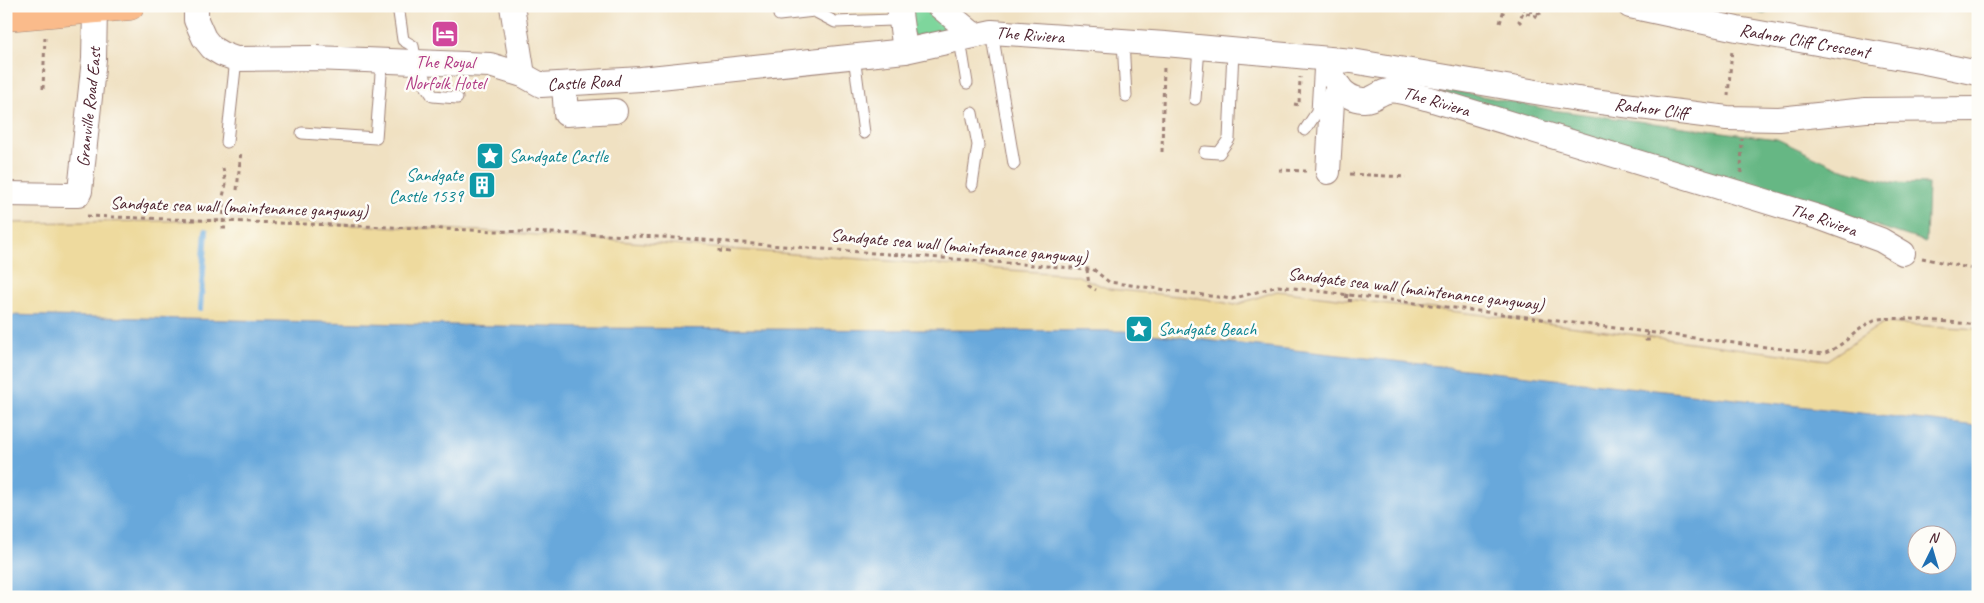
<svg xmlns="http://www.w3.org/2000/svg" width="1984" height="603" font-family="Caveat,sans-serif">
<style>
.green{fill:#7ed69c;stroke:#647a64}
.forest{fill:#66b784;stroke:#586b58}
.sand{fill:#eeda9e;stroke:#9c7c64}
.water{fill:#67a8db;stroke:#586483;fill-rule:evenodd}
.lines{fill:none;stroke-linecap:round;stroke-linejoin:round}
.stream{stroke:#67a8db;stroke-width:6}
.service-casing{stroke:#9d8076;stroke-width:13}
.minor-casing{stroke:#9d8076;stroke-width:26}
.trunk-casing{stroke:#9d8076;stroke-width:29}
.path{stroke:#9d8076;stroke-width:3;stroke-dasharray:4 4;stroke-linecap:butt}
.service{stroke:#fff;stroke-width:11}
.minor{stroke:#fff;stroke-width:24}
.trunk{stroke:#fabb8b;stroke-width:28}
.labels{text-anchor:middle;stroke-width:5;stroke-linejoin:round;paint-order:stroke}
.street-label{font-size:18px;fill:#4a1f2b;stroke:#fdfcf7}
.hotel-label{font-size:18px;fill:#b23c85;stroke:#fdfcf7}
.culture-label{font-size:18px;fill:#0d838f;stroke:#fdfcf7;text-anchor:start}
</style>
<rect width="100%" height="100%" fill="#fdfcf7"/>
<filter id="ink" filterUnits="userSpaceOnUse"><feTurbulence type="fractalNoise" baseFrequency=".02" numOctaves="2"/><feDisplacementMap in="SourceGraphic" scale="10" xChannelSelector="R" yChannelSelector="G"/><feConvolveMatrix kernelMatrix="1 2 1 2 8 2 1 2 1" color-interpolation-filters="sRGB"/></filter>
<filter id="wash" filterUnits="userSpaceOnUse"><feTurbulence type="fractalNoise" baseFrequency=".0096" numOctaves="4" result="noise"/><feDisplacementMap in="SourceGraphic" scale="20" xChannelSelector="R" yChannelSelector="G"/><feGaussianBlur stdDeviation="1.12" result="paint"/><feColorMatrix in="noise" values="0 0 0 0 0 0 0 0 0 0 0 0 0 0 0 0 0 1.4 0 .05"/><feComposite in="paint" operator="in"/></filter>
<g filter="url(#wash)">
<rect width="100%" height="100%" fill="#f0e1c2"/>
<path class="green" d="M909,6H921L927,13L943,22L944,26L943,30L915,36L912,34Z"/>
<g class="forest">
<path d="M1733,6H1780L1764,14Z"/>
<path d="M1386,77L1552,110L1777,139L1839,168L1893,183L1928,184L1926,242L1723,176L1385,83Z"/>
</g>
<path class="sand" d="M244,220L483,231L1076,275L1109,289L1206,299L1235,305L1277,291L1484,315L1827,360L1883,323L1978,329V528L6,409V223Z"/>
<path class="water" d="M6,315L591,328L1124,331L1978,426V597H6ZM1916,536H1946V566H1916Z"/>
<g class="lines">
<path class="stream" d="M200,309L206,231"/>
</g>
</g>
<g filter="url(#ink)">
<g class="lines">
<g class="service-casing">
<g id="service">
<path d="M398,6L403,40L413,46L416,62"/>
<path d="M779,15L814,11L835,22L893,20L902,17"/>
<path d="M992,32L1014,164"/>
<path d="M960,40L967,83"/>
<path d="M1123,41L1126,96"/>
<path d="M854,56L864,133"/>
<path d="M413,63L425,77L426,86L433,96L457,98"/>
<path d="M1195,99L1199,48"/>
<path d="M1305,130L1317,112L1320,60"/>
<path d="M302,133L376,138L382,61"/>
<path d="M227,142L236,59"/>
<path d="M1205,152L1219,153L1229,139L1233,51"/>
<path d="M972,185L978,145L972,113"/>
</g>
</g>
<g class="minor-casing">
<g id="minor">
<path id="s1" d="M196,6V20L204,38L212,48L222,54L236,59L315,58L490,65L523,75L541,85L641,79L905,51L992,32L1165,44L1352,61L1577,99L1727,118L1779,119L1866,110L1978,109"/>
<path d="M512,6L523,75"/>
<path d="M899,6L905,51"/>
<path d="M939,6L974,35"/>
<path id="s2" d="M1630,6L1737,29L1925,62L1978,73"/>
<path id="s3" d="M1328,59C1330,77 1342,99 1363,100C1372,101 1380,92 1388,91C1397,89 1420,97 1430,99L1821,218L1881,240L1903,253"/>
<path d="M564,85L566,114L615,111"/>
<path d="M1328,172L1332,101L1339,86"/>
<path id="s4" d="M6,194L70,195H78L80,191L94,59L95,9"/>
</g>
</g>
<g class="trunk-casing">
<path id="trunk" d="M6,17L130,6"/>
</g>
<g class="path">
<path d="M1500,23L1505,6"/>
<path d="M1521,23L1519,21L1523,12L1539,17L1540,14L1524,9L1525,6"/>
<path d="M43,89L45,36"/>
<path d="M1728,96L1732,50"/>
<path d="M1294,104L1299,105L1300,77"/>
<path d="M1162,152L1164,65"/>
<path d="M223,168L226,184L221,205L224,204L223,228H229"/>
<path d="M1279,170L1306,171"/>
<path d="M1741,173L1742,139"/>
<path d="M1350,174L1406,177"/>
<path d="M237,190L241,151"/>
<path d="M87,216L662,237L1087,269H1093L1109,282L1232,299L1278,286L1823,354C1843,347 1856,329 1874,320C1886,315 1960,323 1978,325"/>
<path d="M720,241V251L731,252"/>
<path d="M1922,258L1978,270"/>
<path d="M1087,269L1089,286L1096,290"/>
<path d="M1347,294L1346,300L1354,301"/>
<path d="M1648,332L1646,340H1653"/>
</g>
<use href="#service" class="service"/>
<use href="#minor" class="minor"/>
<use href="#trunk" class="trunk"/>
</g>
</g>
<defs>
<g id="hotel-square" transform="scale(1.4375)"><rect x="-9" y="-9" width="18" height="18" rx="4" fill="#d1479c" stroke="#fdfcf7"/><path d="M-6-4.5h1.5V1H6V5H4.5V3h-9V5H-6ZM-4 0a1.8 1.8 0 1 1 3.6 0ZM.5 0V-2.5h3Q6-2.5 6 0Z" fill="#fff"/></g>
<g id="sight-square" transform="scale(1.4375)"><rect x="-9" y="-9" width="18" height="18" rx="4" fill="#0f9aa8" stroke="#fdfcf7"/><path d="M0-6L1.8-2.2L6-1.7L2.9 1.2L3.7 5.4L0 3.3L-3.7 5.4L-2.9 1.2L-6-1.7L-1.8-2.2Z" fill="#fff"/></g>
<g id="building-square" transform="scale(1.4375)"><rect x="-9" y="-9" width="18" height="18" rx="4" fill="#0f9aa8" stroke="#fdfcf7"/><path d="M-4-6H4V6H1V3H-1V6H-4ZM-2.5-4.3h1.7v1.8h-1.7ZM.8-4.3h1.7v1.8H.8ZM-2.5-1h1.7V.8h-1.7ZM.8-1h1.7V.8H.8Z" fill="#fff"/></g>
</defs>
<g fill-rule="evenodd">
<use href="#hotel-square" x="445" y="34"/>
<use href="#sight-square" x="490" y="156"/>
<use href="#building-square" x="482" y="185"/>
<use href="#sight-square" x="1139" y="329"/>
</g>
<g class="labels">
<g class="street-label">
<text dy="6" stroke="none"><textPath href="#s1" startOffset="875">The Riviera</textPath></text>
<text dy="6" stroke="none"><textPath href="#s2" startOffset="178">Radnor Cliff Crescent</textPath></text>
<text dy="6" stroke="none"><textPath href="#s1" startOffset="425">Castle Road</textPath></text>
<text dy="6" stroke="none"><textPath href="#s3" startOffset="135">The Riviera</textPath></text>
<text dy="6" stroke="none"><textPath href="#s4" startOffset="161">Granville Road East</textPath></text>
<text dy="6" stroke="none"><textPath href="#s1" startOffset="1501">Radnor Cliff</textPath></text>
<text transform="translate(239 207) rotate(2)" y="6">Sandgate sea wall (maintenance gangway)</text>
<text dy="6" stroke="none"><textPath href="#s3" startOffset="540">The Riviera</textPath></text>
<text transform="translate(959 246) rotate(5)" y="6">Sandgate sea wall (maintenance gangway)</text>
<text transform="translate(1416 289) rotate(7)" y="6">Sandgate sea wall (maintenance gangway)</text>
</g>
<g class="hotel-label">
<text x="445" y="68">The Royal<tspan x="445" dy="21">Norfolk Hotel</tspan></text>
</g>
<g class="culture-label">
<text x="509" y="162">Sandgate Castle</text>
<text x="463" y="181" text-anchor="end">Sandgate<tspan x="463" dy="21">Castle 1539</tspan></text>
<text x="1158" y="335">Sandgate Beach</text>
</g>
</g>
<rect width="1984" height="603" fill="none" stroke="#fdfcf7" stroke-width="25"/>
<g transform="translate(1932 550) rotate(5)"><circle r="24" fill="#fdfcf7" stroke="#b5a4a5"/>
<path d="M0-4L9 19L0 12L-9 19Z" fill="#1f6fb2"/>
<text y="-8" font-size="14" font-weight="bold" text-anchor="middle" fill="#4a1f2b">N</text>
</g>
</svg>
